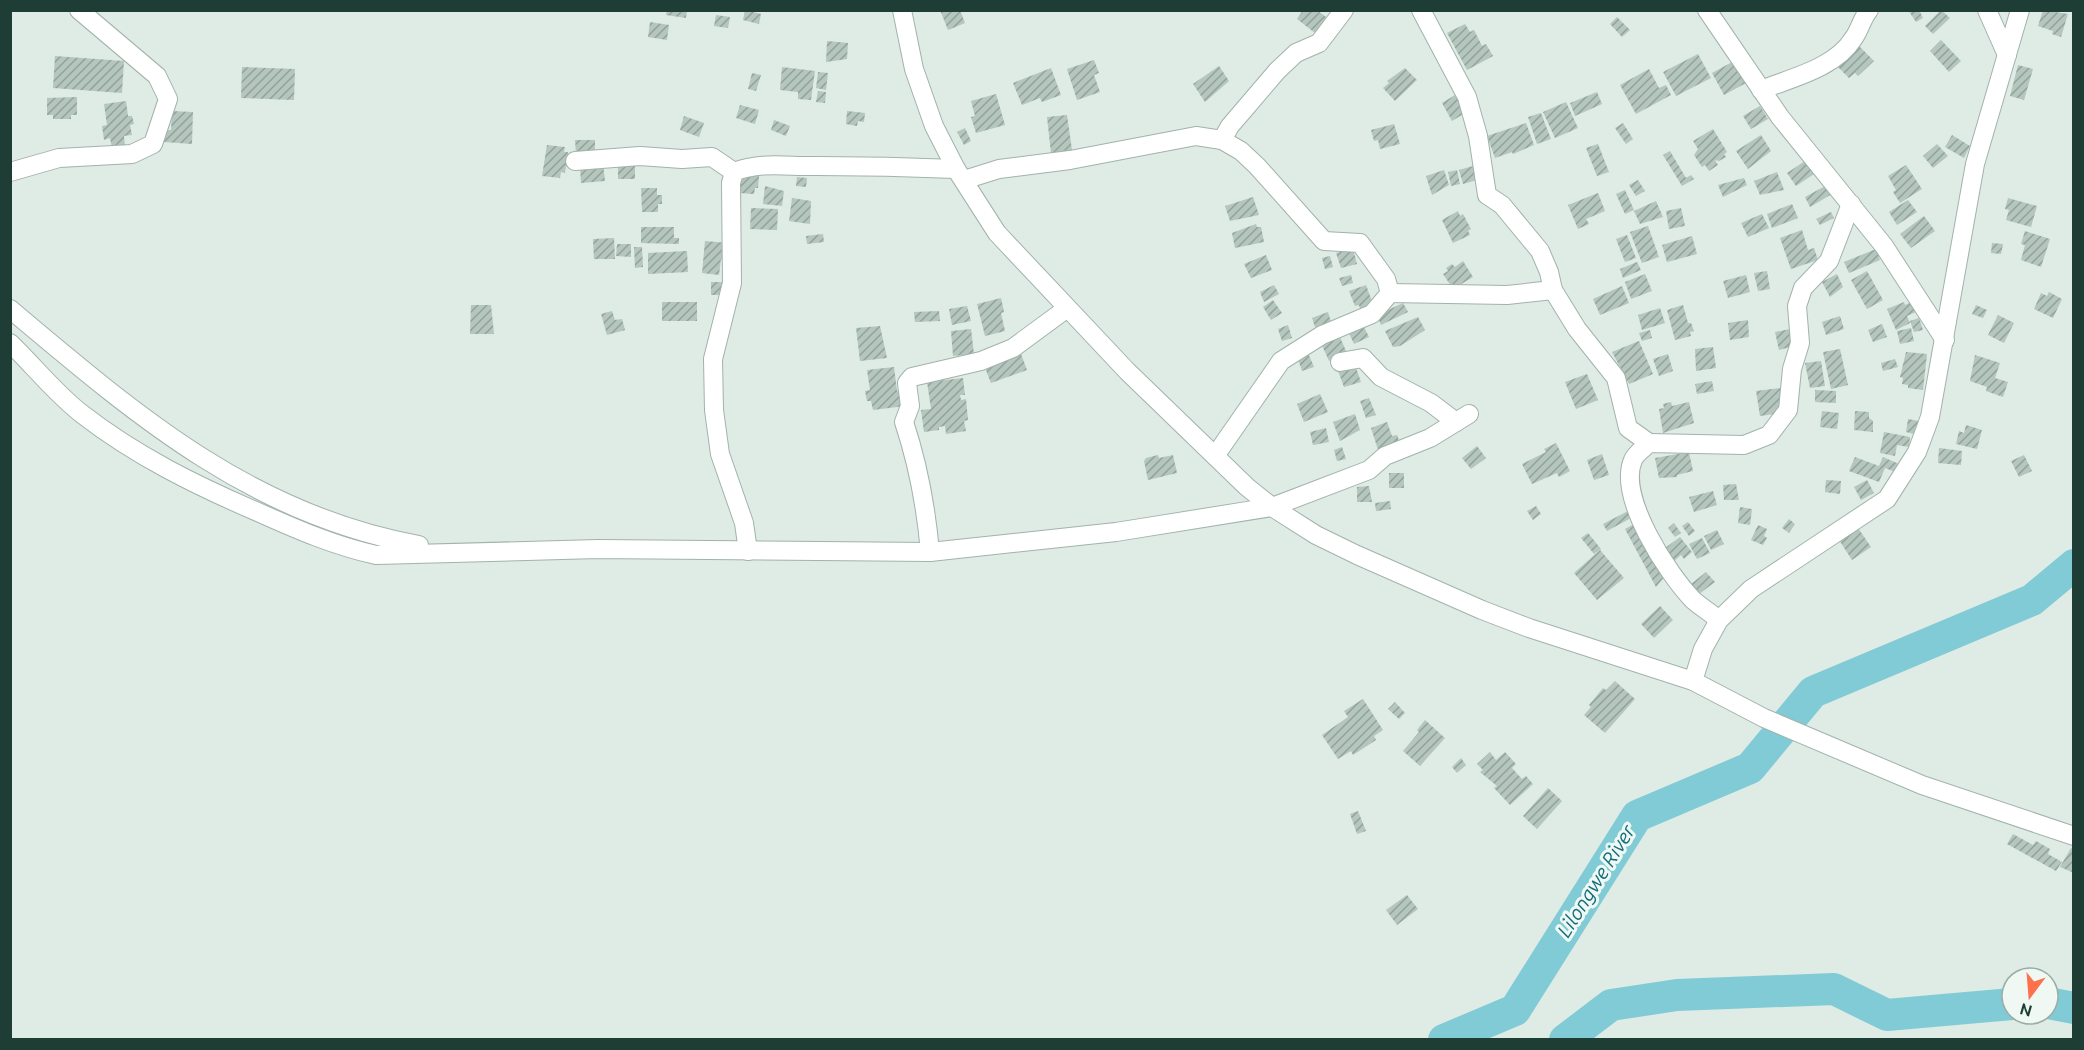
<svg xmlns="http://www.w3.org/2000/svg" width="2084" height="1050" font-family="Ubuntu,sans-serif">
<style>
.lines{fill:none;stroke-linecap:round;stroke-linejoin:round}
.river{stroke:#81cbd6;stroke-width:32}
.building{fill:url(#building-hatch)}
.minor-casing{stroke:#a1b3ac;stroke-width:20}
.minor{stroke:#fff;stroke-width:18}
.labels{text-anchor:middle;stroke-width:6;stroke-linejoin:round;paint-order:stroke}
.water-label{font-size:20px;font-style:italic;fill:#146e7d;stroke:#eff8f3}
</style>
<defs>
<pattern id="building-hatch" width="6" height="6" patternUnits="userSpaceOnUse" patternTransform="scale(1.5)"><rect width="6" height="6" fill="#b4c6be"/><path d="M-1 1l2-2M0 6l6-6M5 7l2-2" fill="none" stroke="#92a29b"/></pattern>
</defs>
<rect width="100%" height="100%" fill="#dfebe5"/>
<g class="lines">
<g class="river">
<path d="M2048,1003L2074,1008"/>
<path d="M1444,1040L1515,1010L1637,816L1750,768L1813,692L2032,600L2074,565"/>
<path d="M1565,1040L1611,1005L1677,995L1834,989L1887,1015L2012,1004"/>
</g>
</g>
<g class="building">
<path d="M667,10H687L686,18L666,15Z"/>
<path d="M745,10L761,14L759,24L743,20Z"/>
<path d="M940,10H960L965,23L948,30Z"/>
<path d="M1303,10H1317L1331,21L1319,36L1297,19Z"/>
<path d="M1908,10H1919L1923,18L1916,22Z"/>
<path d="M1941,10L1950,18L1933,34L1925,26Z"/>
<path d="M2043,10L2068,14L2061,37L2052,34L2053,31L2038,26Z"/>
<path d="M716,15L730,17L728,28L714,26Z"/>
<path d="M1617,17L1630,30L1622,37L1610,24Z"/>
<path d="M650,22L669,25L667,40L648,37Z"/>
<path d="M1465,24L1470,32L1474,30L1482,46L1486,44L1493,56L1467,70L1447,33Z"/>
<path d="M1941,40L1961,61L1949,72L1930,51Z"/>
<path d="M827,41L848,43L847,59L826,62Z"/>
<path d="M1857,44L1874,61L1858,76L1855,73L1849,78L1836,65Z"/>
<path d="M1698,54L1711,78L1676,96L1663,72Z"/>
<path d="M55,56L124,61L122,93L53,88Z"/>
<path d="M1094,60L1099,73L1094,75L1100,92L1077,100L1067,69Z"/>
<path d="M1734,61L1746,83L1724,95L1712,73Z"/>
<path d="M2018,65L2033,69L2024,100L2010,96Z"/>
<path d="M1219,66L1229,81L1205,102L1193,84Z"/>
<path d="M242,67L295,69L294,100L241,98Z"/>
<path d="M782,67L815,71L811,100L798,99V92L780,90Z"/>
<path d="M1051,68L1061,95L1042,102L1040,98L1022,105L1013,83Z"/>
<path d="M1405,68L1417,80L1395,101L1383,88L1389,83L1387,81Z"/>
<path d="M1649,69L1659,88L1666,85L1671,95L1636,114L1620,85Z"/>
<path d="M818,72L828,73L826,90L816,88Z"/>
<path d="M752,73L761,75L756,91L748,89Z"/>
<path d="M818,91L826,92L825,103L816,102Z"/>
<path d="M1597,92L1602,104L1575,116L1570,103Z"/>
<path d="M996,94L1005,125L976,133L971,117L975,116L971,101Z"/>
<path d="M1455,95L1457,99L1460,98L1465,113L1452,121L1442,103Z"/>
<path d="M77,97V115H71V119H53V115H47V98Z"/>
<path d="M126,101L128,116H132L134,124L130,125L132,135L124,136L125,146L112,148L110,138L104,140L102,126L107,125L104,104Z"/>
<path d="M1566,102L1578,128L1555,138L1543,112Z"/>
<path d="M740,105L759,110L755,124L736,118Z"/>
<path d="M1760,106L1768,119L1751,129L1743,116Z"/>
<path d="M172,111L193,112L192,144L164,142V130H171Z"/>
<path d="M847,111L865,113L864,122L858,121L857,126L846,124Z"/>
<path d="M1541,113L1551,139L1537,144L1528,117Z"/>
<path d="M1067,115L1072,150L1051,153L1047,117Z"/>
<path d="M684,116L704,123L699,137L680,130Z"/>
<path d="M774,120L790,126L786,136L771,130Z"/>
<path d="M1526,123L1534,145L1513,154L1512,152L1495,158L1487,136Z"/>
<path d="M1623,123L1633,139L1626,144L1615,128Z"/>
<path d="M1394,124L1400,144L1380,149L1378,140L1374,141L1371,130Z"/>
<path d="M965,128L971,141L964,145L957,132Z"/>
<path d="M1713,129L1727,152L1724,154L1726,157L1719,161L1715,160L1718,165L1709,171L1705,165L1702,167L1694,155L1698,149L1693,141Z"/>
<path d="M1761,135L1771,151L1748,169L1736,151Z"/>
<path d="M1952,135L1970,146L1964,158L1945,147Z"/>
<path d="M575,140H595V154H576Z"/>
<path d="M1598,144L1609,172L1597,176L1586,148Z"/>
<path d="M1937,144L1948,156L1933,168L1923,156Z"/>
<path d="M547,145L565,147L564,152H568L565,173L561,172L560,178L542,176Z"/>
<path d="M1670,151L1686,178L1691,175L1694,179L1682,186L1663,155Z"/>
<rect x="618" y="160" width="17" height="19"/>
<path d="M1805,161L1814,174L1796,186L1787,173Z"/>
<path d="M603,164L605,181L581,183L580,166Z"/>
<path d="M1906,165L1922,189L1900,203L1893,192L1896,190L1888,176Z"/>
<path d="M1473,166L1477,180L1463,184L1459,170Z"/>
<path d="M1444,170L1449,185L1432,195L1426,176Z"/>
<path d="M1457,170L1460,184L1451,186L1448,172Z"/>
<path d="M1777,172L1784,190L1760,195L1754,181Z"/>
<path d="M740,174L759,176L758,188H755L754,194L739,193Z"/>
<path d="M797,177L807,178L806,187L796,186Z"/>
<path d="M1744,178L1747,185L1723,197L1718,185Z"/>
<path d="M1638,180L1645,191L1636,196L1629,185Z"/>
<path d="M1827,185L1832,194L1810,207L1805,197Z"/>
<path d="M765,186L784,191L782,206L763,204Z"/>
<path d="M641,188H657V195H662V204H658V212H642Z"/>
<path d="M1625,190L1634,210L1625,214L1616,194Z"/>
<path d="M1598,193L1605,211L1586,219L1589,224L1578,229L1568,205Z"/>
<path d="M1253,197L1259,215L1230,221L1225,206Z"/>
<path d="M792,198L811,201L810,224L789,221Z"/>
<path d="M2008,198L2037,206L2031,227L2006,220L2009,210L2005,209Z"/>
<path d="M1908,200L1917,212L1897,225L1889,212Z"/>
<path d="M1656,201L1663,217L1640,224L1634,211Z"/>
<path d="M1792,204L1798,218L1772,228L1767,214Z"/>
<path d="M751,208L778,209L777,230L750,229Z"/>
<path d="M1681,208L1685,226L1669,229L1666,211Z"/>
<path d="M1458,211L1460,216L1463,214L1471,229L1468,231L1470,235L1453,243L1442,220Z"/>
<path d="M1831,212L1834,218L1820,225L1816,219Z"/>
<path d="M1762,214L1769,228L1748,237L1741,223Z"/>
<path d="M1924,216L1935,231L1911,248L1900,234Z"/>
<path d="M1256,224L1257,227H1261L1264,242L1235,248L1232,233Z"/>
<path d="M1648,226L1659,257L1642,263L1630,232Z"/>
<path d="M641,227H674V238H679V244L641,243Z"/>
<path d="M1802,230L1808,250L1814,248L1818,260L1791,269L1780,238Z"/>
<path d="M2025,231L2050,239L2041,267L2021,260L2025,245L2021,244Z"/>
<path d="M823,234L824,242L807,244L806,236Z"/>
<path d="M1627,235L1636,258L1625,262L1616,239Z"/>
<path d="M1692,236L1697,254L1667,262L1662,245Z"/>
<path d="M614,238L615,259H594L593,239Z"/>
<path d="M705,241L728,243L726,260L721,259L719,275L702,273Z"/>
<path d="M1992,243L2003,244L2001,254L1991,253Z"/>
<path d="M617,244H631V257L616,256Z"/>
<path d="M634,247H642L643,267L635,268Z"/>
<path d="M1353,249L1357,264L1341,268L1336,253Z"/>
<path d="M1876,249L1880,260L1849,273L1844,262Z"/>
<path d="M687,251L688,272L648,274V253Z"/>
<path d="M1266,255L1272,270L1251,278L1244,264Z"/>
<path d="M1330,256L1333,267L1325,269L1322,258Z"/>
<path d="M1463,261L1473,277L1453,289L1443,274L1448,271L1446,268L1452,264L1455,267Z"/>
<path d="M1637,262L1641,270L1623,278L1620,269Z"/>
<path d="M1767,271L1770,289L1758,291L1754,273Z"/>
<path d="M1867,271L1883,300L1867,309L1851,280Z"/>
<path d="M1645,274L1652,291L1631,299L1625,282Z"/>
<path d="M1837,274L1843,287L1830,297L1822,282Z"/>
<path d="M1351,275L1353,283L1342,286L1339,278Z"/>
<path d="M1746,275L1750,292L1728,298L1723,281Z"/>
<path d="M711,282H722L721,295H711Z"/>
<path d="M1274,285L1279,294L1264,302L1260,292Z"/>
<path d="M1366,285L1373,304L1360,309L1359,305L1355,306L1349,291Z"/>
<path d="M1622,286L1629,303L1600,315L1593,299Z"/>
<path d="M2049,292L2062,299L2053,318L2034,309L2041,293L2047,296Z"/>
<path d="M1001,298L1004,312L1001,313L1005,331L985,336L977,304Z"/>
<path d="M1273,300L1282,313L1271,320L1263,307Z"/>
<rect x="662" y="302" width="35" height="19"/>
<path d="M1904,302L1905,305L1911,302L1916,312L1907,316L1910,323L1896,330L1887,309Z"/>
<path d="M1403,303L1408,312L1381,325L1377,315Z"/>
<path d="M471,305H491L494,334H470Z"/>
<path d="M1683,305L1688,323H1691L1694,331L1690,332L1691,336L1675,340L1667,310Z"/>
<path d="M1976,305L1987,310L1983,318L1972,314Z"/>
<path d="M967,306L971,321L952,325L949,309Z"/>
<path d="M1660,308L1665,323L1642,330L1638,315Z"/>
<path d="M612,311L615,320L622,319L625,330L607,335L601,314Z"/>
<path d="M939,311L940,321L915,322L914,312Z"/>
<path d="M1328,312L1331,322L1315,327L1312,318Z"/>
<path d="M1998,315L2014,323L2004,343L1988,335Z"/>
<path d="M1840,316L1844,329L1826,335L1822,322Z"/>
<path d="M1418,317L1425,330L1400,346L1393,347L1385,331Z"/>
<path d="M1919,318L1923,330L1914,332L1910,321Z"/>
<path d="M1748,320L1749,337L1730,340L1728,323Z"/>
<path d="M1882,324L1887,337L1873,342L1868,330Z"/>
<path d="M1288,325L1292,338L1282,341L1278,329Z"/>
<path d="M1363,325L1369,337L1354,344L1348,331Z"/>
<path d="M880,326L887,358L860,361L856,328Z"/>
<path d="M1911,328L1914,341L1900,344L1897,331Z"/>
<path d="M971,329L974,354L953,356L951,331Z"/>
<path d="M1790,329L1794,346L1779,350L1775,332Z"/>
<path d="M1650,330L1652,338L1642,341L1639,333Z"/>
<path d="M1339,335L1346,351L1329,361L1321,343Z"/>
<path d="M1639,341L1653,374L1629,384L1612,352Z"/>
<path d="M1713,347L1716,368L1696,371L1695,349Z"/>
<path d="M1840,349L1848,385L1831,389L1823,352Z"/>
<path d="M1906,352L1927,354L1923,390L1908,388V385L1902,384L1903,378L1900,377Z"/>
<path d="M1308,353L1314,367L1302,371L1297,356Z"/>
<path d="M1021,354L1027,370L991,383L985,368Z"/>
<path d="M1668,354L1673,371L1659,376L1653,359Z"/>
<path d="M1975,355L2000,363L1995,378L2008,382L2003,397L1986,391L1987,387L1970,381Z"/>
<path d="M1895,359L1898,367L1883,371L1881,363Z"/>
<path d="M1821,361L1825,386L1810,388L1805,363Z"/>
<path d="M1355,365L1361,382L1344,387L1338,371Z"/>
<path d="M894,367L897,391H903L905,406L873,410L871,401H867L865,391L870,390L867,370Z"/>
<path d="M1587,374L1598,400L1576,409L1565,382Z"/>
<path d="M963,378L965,395H960L961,400L966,399L968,420L964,421L966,431L946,434L945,426L939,427V430L924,432L921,410L931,409L927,382Z"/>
<path d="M1712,381L1714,391L1697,394L1695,384Z"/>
<path d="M1781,388L1784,409L1775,411V414L1760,416L1756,391Z"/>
<path d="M1815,390L1836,391V403L1815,402Z"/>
<path d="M1320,394L1328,412L1304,422L1297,404Z"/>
<path d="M1369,398L1376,415L1366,418L1360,401Z"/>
<path d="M1671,402L1672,406L1689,402L1694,423L1663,433L1659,409L1664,408L1663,404Z"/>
<path d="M1822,411L1839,413L1837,429L1820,427Z"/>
<path d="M1855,411L1869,412V418L1873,421V432L1854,430Z"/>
<path d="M1355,414L1360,430L1340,441L1333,422Z"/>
<path d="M1908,419L1919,421L1914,434L1906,432Z"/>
<path d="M1387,422L1392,436L1397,435L1401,445L1379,453L1371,428Z"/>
<path d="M1966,425L1982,430L1977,449L1956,444L1959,431L1964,433Z"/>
<path d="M1326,428L1329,442L1313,445L1310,432Z"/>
<path d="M1884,432L1910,437L1909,447L1897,445L1895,456L1880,453Z"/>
<path d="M1556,443L1570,471L1559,477L1557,473L1532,484L1522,464L1546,452L1544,449Z"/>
<path d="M1477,446L1486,458L1471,469L1462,458Z"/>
<path d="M1342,447L1346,459L1337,461L1334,450Z"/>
<path d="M1939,448L1962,451L1961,465L1938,463Z"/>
<path d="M1689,452L1693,471L1677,475V477L1659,478L1655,458Z"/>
<path d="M1602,454L1609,475L1594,480L1587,460Z"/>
<path d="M1158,455L1159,458L1173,455L1177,473L1148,480L1144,461L1146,458Z"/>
<path d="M2024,455L2032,471L2019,477L2011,461Z"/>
<path d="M1855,457L1879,466L1883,457L1899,464L1895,472L1885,468L1879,482L1849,471Z"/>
<rect x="1389" y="473" width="15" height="15"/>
<path d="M1826,480L1841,481L1840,494L1825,492Z"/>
<path d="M1867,480L1874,493L1861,500L1854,487Z"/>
<path d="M1736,484L1739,500H1724L1723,485Z"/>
<path d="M1369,486L1372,502H1357V487Z"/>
<path d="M1713,491L1717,505L1694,512L1689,497Z"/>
<path d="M1390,501L1391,509L1376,511L1375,503Z"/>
<path d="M1536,506L1541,514L1533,520L1527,511Z"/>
<path d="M1740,507L1752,509L1750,525L1738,523Z"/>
<path d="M1630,510L1633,517L1607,531L1603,524Z"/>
<path d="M1789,519L1795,524L1789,533L1782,528Z"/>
<path d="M1688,522L1695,531L1689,536L1682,526Z"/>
<path d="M1636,523L1666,575L1656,587L1625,529Z"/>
<path d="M1674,523L1681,533L1675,537L1668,528Z"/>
<path d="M1758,525L1767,529L1764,536L1767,538L1763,545L1751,540Z"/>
<path d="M1858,528L1871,547L1852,560L1839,540Z"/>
<path d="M1717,530L1724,544L1711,550L1704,536Z"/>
<path d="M1588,533L1601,549L1594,554L1581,538Z"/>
<path d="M1680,537L1692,552L1684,559L1681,555L1674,561L1665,548Z"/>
<path d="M1702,538L1710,553L1697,559L1689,544Z"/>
<path d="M1600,550L1624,578L1597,600L1574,573Z"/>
<path d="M1706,572L1715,582L1699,594L1691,584Z"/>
<path d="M1660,606L1673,620L1654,638L1641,624Z"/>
<path d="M1615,681L1635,699L1605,733L1584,715L1591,707L1589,705L1603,688L1606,690Z"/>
<path d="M1363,699L1383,730L1374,736L1376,740L1353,755L1351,751L1338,759L1322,735L1348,717L1344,711Z"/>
<path d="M1395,702L1405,713L1399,719L1388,709Z"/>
<path d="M1425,720L1445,738L1420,766L1403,751L1419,732L1417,730Z"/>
<path d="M1490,752L1496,760L1505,752L1516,764L1512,768L1522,779L1526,776L1533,784L1510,805L1494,788L1497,786L1480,772L1483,770L1477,764Z"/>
<path d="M1461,758L1466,765L1457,773L1452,767Z"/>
<path d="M1548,788L1562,801L1537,829L1523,816Z"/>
<path d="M1358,811L1366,831L1357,834L1350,814Z"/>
<path d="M2013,834L2033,845L2036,841L2050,849L2048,854L2062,862L2056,871L2007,844Z"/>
<path d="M2071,848L2074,849V873L2060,867Z"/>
<path d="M1407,895L1418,909L1397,925L1386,910Z"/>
</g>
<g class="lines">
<g class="minor-casing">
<g id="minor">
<path d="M902,10L914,69L934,126L956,169L997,233L1127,371L1247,487L1272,507L1316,535L1357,555L1482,610L1529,628L1693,681L1764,718L1922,785L2074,836"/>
<path d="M1421,10L1467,97L1478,136L1487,195L1502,205L1540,251L1549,272L1553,290L1577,329L1616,378L1628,428L1649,443"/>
<path d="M1707,10L1780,117L1884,246L1945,340"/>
<path d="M1987,10L2007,55"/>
<path d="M1761,90C1791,78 1835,68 1853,39C1860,30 1861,20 1869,10"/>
<path d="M1222,140L1230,126L1277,71L1296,53L1319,43L1344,10"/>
<path d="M575,161L640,156L682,159L712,157L734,172"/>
<path d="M10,172L59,158L132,154L153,144L168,99L157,76L79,10"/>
<path d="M964,180L999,169L1070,160L1196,136L1222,140L1241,151L1257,166L1324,241L1360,243L1386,279L1390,293L1372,314L1322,335L1281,361L1215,456"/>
<path d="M1390,293L1507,295L1553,290"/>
<path d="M10,309C136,415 252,515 419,545"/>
<path d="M10,343C34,366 56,394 82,414C136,456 197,486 260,513C298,530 335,546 376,555L598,549L930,552L1116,532L1272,507L1369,470L1385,456L1430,438L1469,414"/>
<path d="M1340,362L1363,358L1381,377L1431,403L1456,422"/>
<path d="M748,551L744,523L720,454L714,410L713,359L732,283L731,183L734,172C760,161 790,167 817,166C864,166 910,167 956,169"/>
<path d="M930,552C926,507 918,464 904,422L910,406L907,383L912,377L981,361L1013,348L1066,309"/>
<path d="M1719,620C1711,613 1701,607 1693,600C1668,574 1617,497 1633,460C1635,454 1644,448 1649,443L1744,445L1769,435L1788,410L1792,369L1800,343L1797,306L1803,288L1829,261L1851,204"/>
<path d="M1693,681L1703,649L1719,620L1751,589L1887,499L1917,452L1930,417L1975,164L2020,10"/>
</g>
</g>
<use href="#minor" class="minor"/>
</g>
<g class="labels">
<g class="water-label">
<text transform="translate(1596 881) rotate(-58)" y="7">Lilongwe River</text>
</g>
</g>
<rect width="2084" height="1050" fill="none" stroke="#1e3d34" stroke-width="24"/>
<g transform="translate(2030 996) rotate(196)"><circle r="28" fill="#eff8f3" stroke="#9bada7" stroke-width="1.5"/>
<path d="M0-4.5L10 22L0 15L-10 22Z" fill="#fd724b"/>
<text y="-9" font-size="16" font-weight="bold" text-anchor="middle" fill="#1e3d34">N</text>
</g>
</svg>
